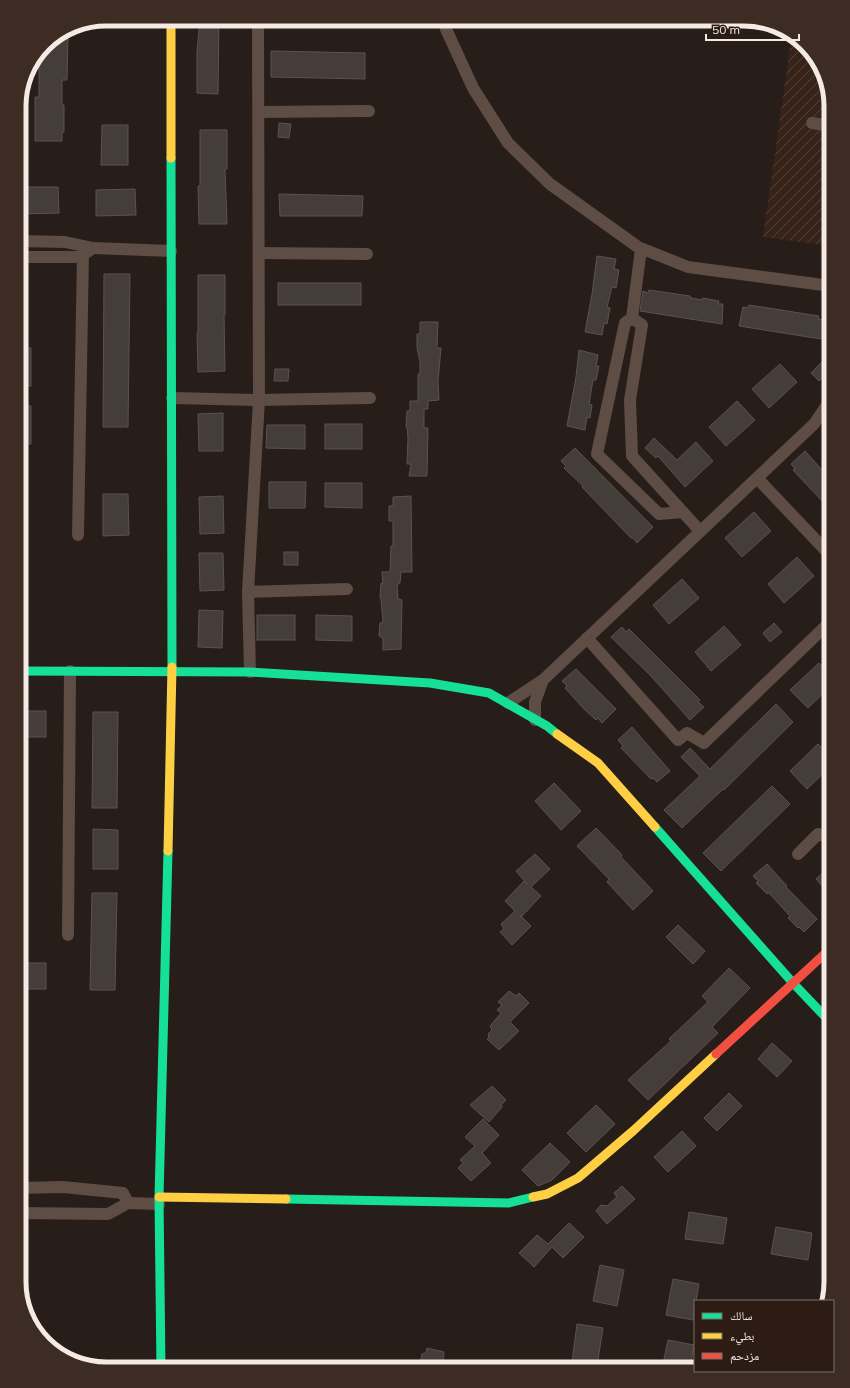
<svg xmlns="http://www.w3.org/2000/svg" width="850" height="1388" font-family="Mulish,'Noto Naskh Arabic',sans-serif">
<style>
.industrial{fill:url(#industrial-furrows)}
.building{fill:#453d39;stroke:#5b534e}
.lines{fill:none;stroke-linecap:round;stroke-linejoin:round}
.street{stroke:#5d4d44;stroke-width:12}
.fast{stroke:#16e098;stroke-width:9}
.slow{stroke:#ffcf43;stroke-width:9}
.jam{stroke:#f24e42;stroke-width:9}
.rim{fill:none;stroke:#f6eae4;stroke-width:5}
</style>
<defs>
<pattern id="industrial-furrows" width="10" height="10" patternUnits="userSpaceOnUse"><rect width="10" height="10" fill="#372317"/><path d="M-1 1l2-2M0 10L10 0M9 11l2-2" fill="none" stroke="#554339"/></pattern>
</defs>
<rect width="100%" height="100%" fill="#271e19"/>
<path class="industrial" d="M792,34L822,67L831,106V246L763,237Z"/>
<g class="building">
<path d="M200,19H219L218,94L197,93V52Z"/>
<path d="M61,34H68L67,80H62V105H64V132H62V141H35V97H39V52L45,44Z"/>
<path d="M271,51L365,53V79L271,77Z"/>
<path d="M279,123L291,124L289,138L278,137Z"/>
<path d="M102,125H128V165H101Z"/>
<path d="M200,130H227V169H225L227,224H199L198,186H200Z"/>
<path d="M19,187H58L59,213L19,214Z"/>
<path d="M135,189L136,215L96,216V190Z"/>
<path d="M279,194L363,196L362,216H280Z"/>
<path d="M597,256L616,259L614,269L619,270L616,288L612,287L607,307L610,308L607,324L604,323L602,335L585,332L592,294Z"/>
<path d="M104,274H130L128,427H103Z"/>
<path d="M198,275H225V315H224L225,371L198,372L197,333H198Z"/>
<rect x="278" y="283" width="83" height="22"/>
<path d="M649,290L690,296L691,298L702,300L703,298L719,301L718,304H723L722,324L640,311L643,291L648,293Z"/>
<path d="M749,305L819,316L818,319L824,320L821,339L739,326L743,307L748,308Z"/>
<path d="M420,322H438L437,348H441L438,381L439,400L428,401V409H424V428H428L427,476H409L411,464H407L408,438L407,427H406L407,411H410V401H418V374H420V362L417,348V334H420Z"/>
<path d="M19,347L31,348V386H19Z"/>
<path d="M579,350L598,355L596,366H599L596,380H593L589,404L592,405L590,418L587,417L585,430L567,426L576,377Z"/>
<path d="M822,362L830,370L819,381L811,373Z"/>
<path d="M780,364L797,382L769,408L752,389Z"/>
<path d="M275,369H289L288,381H274Z"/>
<path d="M737,401L755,420L726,446L709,427Z"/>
<path d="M19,405L31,406V444H19Z"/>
<path d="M223,413V451H199L198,414Z"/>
<rect x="325" y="424" width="37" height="25"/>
<path d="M267,425H305V449L266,448Z"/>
<path d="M654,438L677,460L696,442L713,461L685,487L658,456L656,458L645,448Z"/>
<path d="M575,448L653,527L637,543L633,538H631L582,487L583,486L564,468L566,466L561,461Z"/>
<path d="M805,451L831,480V507L826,501L824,503L793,470L795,469L791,464Z"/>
<path d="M269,482H306L305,508H269Z"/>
<path d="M325,483H362V508L325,507Z"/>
<path d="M103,494H128L129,535L103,536Z"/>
<path d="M223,496L224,533L200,534L199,497Z"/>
<path d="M411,496L412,572H401L400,583L397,585L398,599L402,600L401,649L383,650V638L379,636L380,623L383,622L381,599L380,598L381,583L383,584L382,572H390L391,546H393V521H389V506H393V497Z"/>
<path d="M754,512L771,531L742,557L725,538Z"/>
<rect x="284" y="552" width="14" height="13"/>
<path d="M199,553H223L224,590L200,591Z"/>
<path d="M797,557L814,576L784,603L768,584Z"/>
<path d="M682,579L699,598L669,624L653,605Z"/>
<path d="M199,610L223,611L222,648L198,647Z"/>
<rect x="257" y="615" width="38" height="25"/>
<path d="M316,615L352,616V641L316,640Z"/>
<path d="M774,623L782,632L770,642L763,633Z"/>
<path d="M724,626L741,645L711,671L695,652Z"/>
<path d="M622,627L626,632L629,629L700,700L698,702L704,707L690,720L651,676L611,637Z"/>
<path d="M819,663L831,675V686L808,708L790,690Z"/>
<path d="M576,669L616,709L602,723L598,718L596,720L584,709L565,688L567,686L562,681Z"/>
<path d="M776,704L793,722L724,790L723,789L682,828L664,810L700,776L681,757L690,748L710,769Z"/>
<rect x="19" y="711" width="27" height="26"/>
<path d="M93,712H118L117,808H92Z"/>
<path d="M632,727L670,771L657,782L653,778L651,779L621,748L623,746L618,740Z"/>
<path d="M818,744L831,757V766L807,789L790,771Z"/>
<path d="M554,783L581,811L561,830L535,801Z"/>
<path d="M772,786L790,804L721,871L703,853Z"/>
<path d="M596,828L622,855L621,857L653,891L633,910L607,882L609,879L577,846Z"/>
<path d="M93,829L118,830V869H93Z"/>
<path d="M535,854L550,869L531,887L541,896L521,917L520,915L531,926L512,945L500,932L504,929L501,924L515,911L505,901L524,881L527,884L516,871Z"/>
<path d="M767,864L787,886L786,887L817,919L804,932L799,927L798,928L788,918L790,916L769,893L767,894L756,883L758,881L753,876Z"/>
<path d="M831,865V896L816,879Z"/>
<path d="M92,893H117L115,990H90Z"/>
<path d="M678,925L705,951L693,964L666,937Z"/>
<rect x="19" y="963" width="27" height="26"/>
<path d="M729,968L750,988L712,1027L718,1033L648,1100L628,1080L671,1041L669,1039L708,1002L702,996Z"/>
<path d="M509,991L516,996L519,993L529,1003L510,1022L519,1031L499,1050L487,1039L489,1037L488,1034L492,1030L490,1026L501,1013L497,1010L502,1005L498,1002Z"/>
<path d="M772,1043L792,1061L777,1077L758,1059Z"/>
<path d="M492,1086L506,1100L501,1105L502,1107L489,1122L470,1105Z"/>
<path d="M729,1093L742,1106L717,1131L704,1118Z"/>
<path d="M596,1105L615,1124L586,1152L567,1133Z"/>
<path d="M483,1119L499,1135L482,1153L491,1163L471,1181L458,1168L463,1163L460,1160L475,1146L465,1137Z"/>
<path d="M682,1131L696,1146L668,1172L654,1157Z"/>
<path d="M550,1143L570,1162L552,1180L538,1186L522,1170Z"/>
<path d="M622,1186L635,1199L607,1224L596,1211L601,1205L607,1206L617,1197L614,1193Z"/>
<path d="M689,1212L727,1218L723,1244L685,1239Z"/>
<path d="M569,1223L584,1237L563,1258L552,1247L534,1267L519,1253L537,1235L548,1244Z"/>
<path d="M776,1227L812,1233L808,1260L771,1254Z"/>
<path d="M600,1265L624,1270L617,1306L593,1301Z"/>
<path d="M673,1279L699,1284L696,1301H695L693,1320L666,1315Z"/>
<path d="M577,1324L603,1328L597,1366L572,1362Z"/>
<path d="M668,1340L694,1345L690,1369H662Z"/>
<path d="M427,1348L444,1352L443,1369H419L422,1354L426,1353Z"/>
</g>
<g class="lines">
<g class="street">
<path d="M444,19L446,29L473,88L508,143L550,184L638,247L688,267L831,286"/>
<path d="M259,112L369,111"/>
<path d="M812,123L831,126"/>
<path d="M19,241L65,242L93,248L171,251"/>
<path d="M641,249L632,318L625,323L597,454L659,514L683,512"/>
<path d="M259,253L367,254"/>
<path d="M19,257H78L89,251"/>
<path d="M632,318L642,325L630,400L632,456L700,531"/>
<path d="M172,398L259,400L258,19"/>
<path d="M757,478L831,556"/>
<path d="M78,535L83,254"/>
<path d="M347,589L248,592L259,400L370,398"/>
<path d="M248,592L250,672"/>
<path d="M587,638L678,740L687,733L704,743L831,621"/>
<path d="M508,703L543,680L814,424L831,399"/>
<path d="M535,720V702L543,680"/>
<path d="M798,854L818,834L831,838"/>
<path d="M68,935L70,671"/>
<path d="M19,1188L63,1187L123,1193L128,1203"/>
<path d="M19,1213L108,1214L128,1203L159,1204"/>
</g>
<g class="fast">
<path d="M171,158L172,667"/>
<path d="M19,671L250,672L430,683L489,693L547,726L557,734"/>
<path d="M655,827L793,983L831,1023"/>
<path d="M286,1199L509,1203L533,1197"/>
<path d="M161,1369L159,1197L168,851"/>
</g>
<g class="slow">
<path d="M171,19V158"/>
<path d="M557,734L598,763L655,827"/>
<path d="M168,851L172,667"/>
<path d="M159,1197L286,1199"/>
<path d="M533,1197L547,1194L578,1178L633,1131L716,1054"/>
</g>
<path class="jam" d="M716,1054L831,948"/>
</g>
<path d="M0 0H850V1388H0ZM106 26H744A80 80 0 0 1 824 106V1282A80 80 0 0 1 744 1362H106A80 80 0 0 1 26 1282V106A80 80 0 0 1 106 26Z" fill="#3d2c24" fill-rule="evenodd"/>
<path class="rim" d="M106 26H744A80 80 0 0 1 824 106V1282A80 80 0 0 1 744 1362H106A80 80 0 0 1 26 1282V106A80 80 0 0 1 106 26Z"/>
<rect x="694" y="1300" width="140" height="72" fill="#2d1c13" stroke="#7d6e67"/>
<rect x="702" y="1313" width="20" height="6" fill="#16e098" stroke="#7d6e67"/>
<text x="730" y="1320" font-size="12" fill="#f6eae4">سالك</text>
<rect x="702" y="1333" width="20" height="6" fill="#ffcf43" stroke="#7d6e67"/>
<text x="730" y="1340" font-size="12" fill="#f6eae4">بطيء</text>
<rect x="702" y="1353" width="20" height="6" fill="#f24e42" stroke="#7d6e67"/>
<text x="730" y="1360" font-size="12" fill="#f6eae4">مزدحم</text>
<path d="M706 34v6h93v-6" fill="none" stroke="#f6eae4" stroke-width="2"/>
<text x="712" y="34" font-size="12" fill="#f6eae4" stroke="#2d1c13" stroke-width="3" paint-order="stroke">50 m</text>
</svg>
